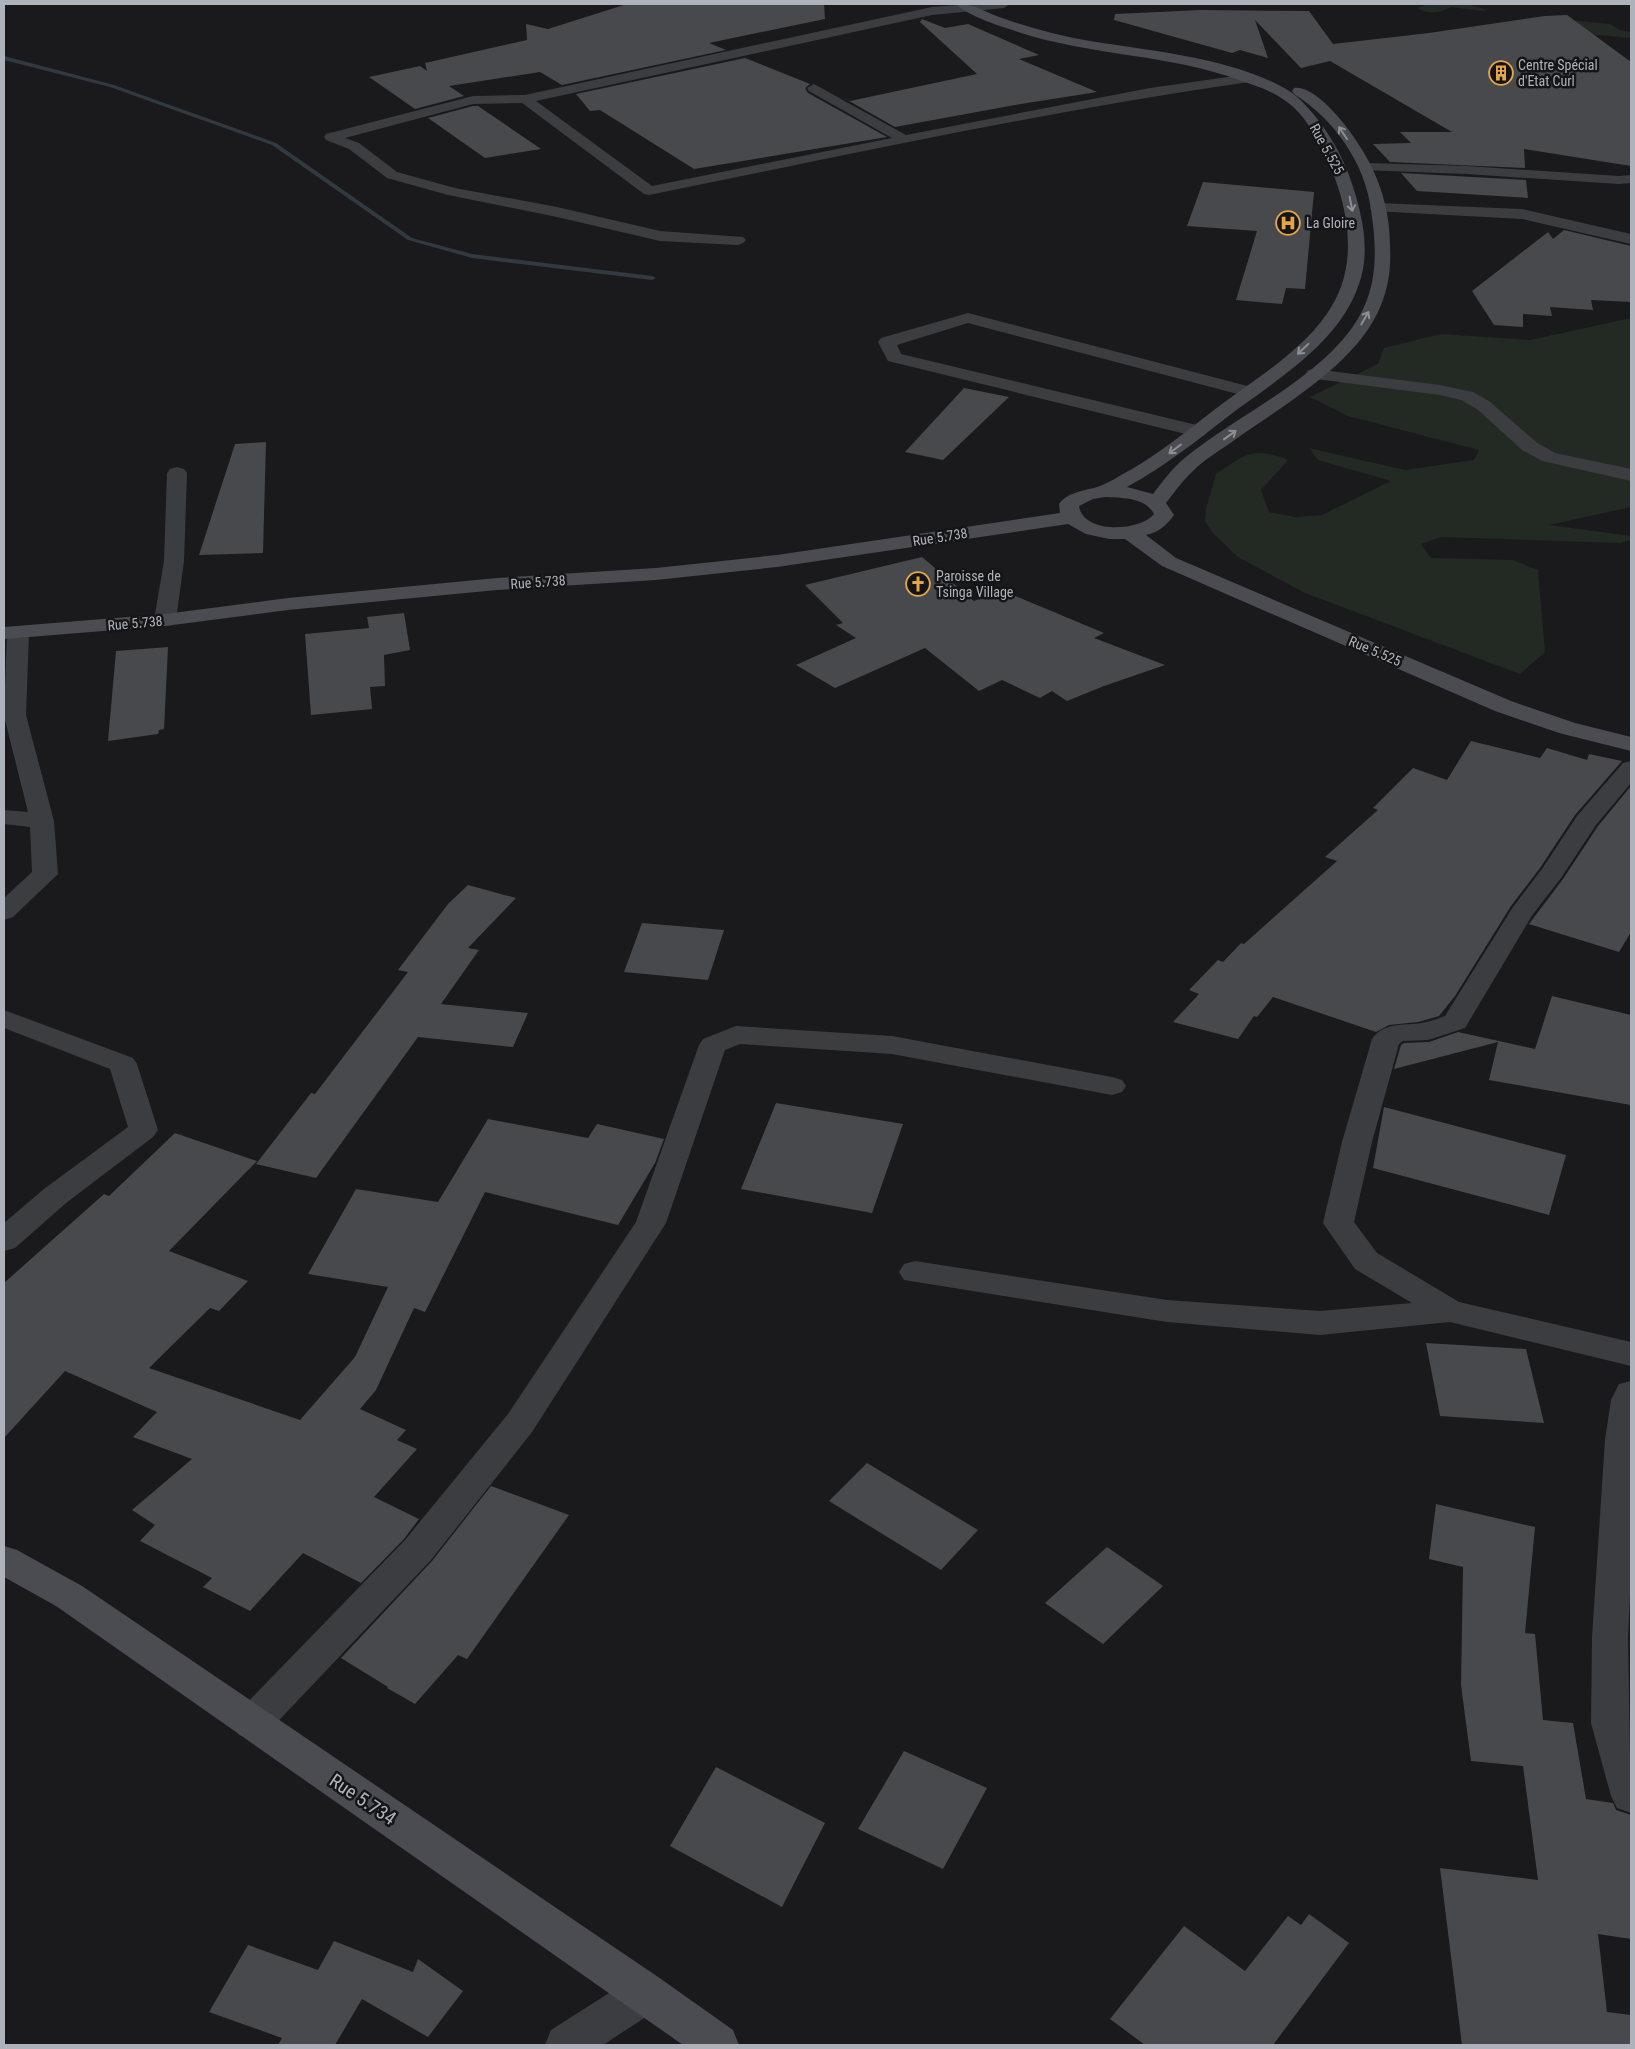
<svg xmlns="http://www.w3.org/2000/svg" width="1635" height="2049" font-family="'Roboto Condensed',sans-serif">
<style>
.green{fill:#222a23}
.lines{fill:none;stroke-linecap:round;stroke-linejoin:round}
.stream{fill:#313a40;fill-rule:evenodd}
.building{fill:#47494c}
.street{fill:#3c3d41;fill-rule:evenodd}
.secondary{fill:#4a4c51;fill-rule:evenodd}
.oneway{stroke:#8b8f96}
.labels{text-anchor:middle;stroke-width:5;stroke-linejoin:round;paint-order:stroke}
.far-poi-label{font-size:14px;fill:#aeb3bb;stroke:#151517;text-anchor:start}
.far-street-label{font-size:14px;fill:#aeb3bb;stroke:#151517}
.near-street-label{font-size:19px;fill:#aeb3bb;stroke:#151517}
</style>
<rect width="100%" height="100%" fill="#1a1a1c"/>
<g class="green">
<path d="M1428,4H1467L1487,10L1483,11L1451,7C1438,13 1431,15 1417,8Z"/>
<path d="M1558,19L1610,24L1620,30L1631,32V38L1574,33Z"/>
<path d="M1631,318V507L1549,525L1631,536V540L1620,543L1441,537L1421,544L1431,558L1513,560L1538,570L1545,652L1520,674L1305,593L1238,557L1213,533L1205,521L1206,509L1216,474C1245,454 1254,446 1288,460L1261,490L1269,512L1295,517L1322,515L1391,481L1318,460L1309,448L1405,470L1474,460L1479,450L1348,416L1310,397L1378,364L1384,348L1441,334L1530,340Z"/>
</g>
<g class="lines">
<path class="stream" d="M4,56L114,85L276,143L412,238L472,254L652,276L656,278L652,280L472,258L408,240L272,145L110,87L4,60Z"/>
</g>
<g class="building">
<path d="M627,4H824L825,19L709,43L726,50L562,85L540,72L449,86L464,96L415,109L369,77L420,66L427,71L425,63L527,40L526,24L548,29Z"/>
<path d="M1201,10L1309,11L1333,44L1429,33L1545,16L1567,15L1631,62V166L1524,149L1525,168L1390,162L1373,144L1411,143L1400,132H1452L1330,61L1301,68L1255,20L1268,58L1240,50L1232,53L1114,20L1115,14Z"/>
<path d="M922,19L945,28L968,24L1039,55L1019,59L1097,92L1015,105L895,127L842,97L850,101L977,74L920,22Z"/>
<path d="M745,58L810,84L805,88L808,93L887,137L694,169L600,110L590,111L576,94Z"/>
<path d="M473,106H478L541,149L485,158L428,118Z"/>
<path d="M1401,173L1526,180L1528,198L1417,191Z"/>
<path d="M1203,182L1314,192L1305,289L1286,288L1282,304L1236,300L1257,231L1187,226Z"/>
<path d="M1564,230L1631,246V302L1591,300L1593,310L1550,307L1552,316L1523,314V327L1494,325L1472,291L1548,232L1553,239Z"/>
<path d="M964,388L1009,397L943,460L905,452Z"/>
<path d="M266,442L263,553L199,555L235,444Z"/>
<path d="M922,557L974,601L1001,590L1104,633L1094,638L1165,665L1104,686L1067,701L1052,691L1040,698L1002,680L979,691L925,648L835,688L796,665L856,638L836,625L843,623L805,585Z"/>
<path d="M404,613L410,650L384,655L385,686L370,687L372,709L311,715L305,634L369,628L367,617Z"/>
<path d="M168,647L164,729L159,730L158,734L108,741L116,651Z"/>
<path d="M1471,741L1540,758L1547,748L1587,760L1589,754L1622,761L1575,815L1540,868L1511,906L1455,996L1439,1016L1418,1022L1389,1025L1376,1032L1273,997L1257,1017L1254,1016L1238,1039L1173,1022L1199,994L1189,990L1218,960L1223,962L1241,943L1244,944L1337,861L1325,857L1378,810L1373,808L1413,768L1447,780Z"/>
<path d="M1631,786V932L1619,952L1529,924L1563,879L1598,826Z"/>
<path d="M468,885L516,898L468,948L479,950L441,1004L528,1013L513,1047L418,1037L316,1178L256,1164L311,1093L315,1094L408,972L398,970L448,904Z"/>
<path d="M642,923L724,930L708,980L624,972Z"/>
<path d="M1552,996L1631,1015V1105L1489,1080L1498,1042L1394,1069L1401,1045L1404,1043L1429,1042L1458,1032L1535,1049Z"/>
<path d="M776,1103L903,1124L872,1213L741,1189Z"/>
<path d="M1384,1107L1566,1155L1549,1215L1373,1168Z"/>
<path d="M488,1119L588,1138L597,1124L664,1139L655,1163L618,1225L485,1192L425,1312L414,1308L376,1390L360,1409L406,1430L397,1440L417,1449L374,1497L419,1519L404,1539L361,1583L303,1553L250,1611L203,1587L212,1578L140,1541L155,1525L132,1510L192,1459L133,1437L157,1412L65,1371L4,1438V1283L104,1194L109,1196L175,1133L257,1161L169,1251L248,1281L219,1311L210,1308L149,1368L300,1420L355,1357L388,1287L308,1274L356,1189L438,1202Z"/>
<path d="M1426,1343L1526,1349L1544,1423L1440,1416Z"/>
<path d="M867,1463L978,1530L941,1570L829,1501Z"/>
<path d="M491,1486L569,1515L467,1659L458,1655L415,1704L387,1688L388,1687L341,1658L432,1561Z"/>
<path d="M1436,1504L1535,1527L1525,1633L1535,1634L1543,1720L1573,1723L1586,1799L1613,1803L1616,1810L1631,1815V1939L1598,1934L1607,2012L1631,2015V2045H1462L1440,1868L1538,1880L1523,1766L1471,1761L1461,1685L1463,1567L1429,1559Z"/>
<path d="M1107,1547L1163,1586L1103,1644L1045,1603Z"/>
<path d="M904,1751L987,1788L943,1869L858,1829Z"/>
<path d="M716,1767L825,1823L782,1907L670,1846Z"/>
<path d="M1309,1914L1349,1943L1273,2045H1145L1110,2019L1184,1926L1245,1971L1288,1916L1301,1925Z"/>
<path d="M334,1941L413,1972L418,1959L463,1991L428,2037L362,1999L335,2045H278L282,2038L209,2012L248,1945L318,1970Z"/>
</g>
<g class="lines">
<g class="street">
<path d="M970,4H1010L1004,8L932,15L536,101L652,186L892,138L809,91L807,88L814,84L906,135L1150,88L1249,74L1256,78L1249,82C1047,111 848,155 649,195L644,194L522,103L473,104L345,138L359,143L397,172L455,188L557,207L660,231L743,237L746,240L743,243L738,245L660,241L557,217L448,195L387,178L349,149L326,140L324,137L326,134L473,96L525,95L932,7Z"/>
<path d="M1367,163L1467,166L1619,176L1631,175V183L1619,184L1467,174L1362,170L1360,167L1362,164Z"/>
<path d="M1378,203L1522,209L1631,234V244L1522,219L1373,211L1370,208L1373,205Z"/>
<path d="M968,313L1255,388L1258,392L1255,396L1249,397L968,323L897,345L901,354L1205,427L1207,431L1205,435L1198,437L888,361L878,342L881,338Z"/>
<path d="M1314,369L1440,385L1473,392L1489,401L1536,442L1555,453L1631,469V481L1542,461L1522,450L1477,409L1461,400L1440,395L1308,378L1305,374L1308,370Z"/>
<path d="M177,467L184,469L187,473L184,561L176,620L173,625L165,626L157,625L154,620L164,561L167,473L170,469Z"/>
<path d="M18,627L26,628L29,633L26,715L54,821L58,874L13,917L4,920V898L32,872L30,827L4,824V810L28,812L4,716L7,633L10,628Z"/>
<path d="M1631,761V783L1596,825L1561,878L1533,914L1465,1028L1428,1040L1403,1041L1399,1044L1372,1142L1354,1222L1377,1253L1459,1302L1631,1342V1366L1450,1322L1320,1335L1167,1322L904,1280L899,1272L904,1264L915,1261L1167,1300L1320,1311L1412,1303L1355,1269L1323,1223L1342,1142L1372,1039C1385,1020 1407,1027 1426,1022C1432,1021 1439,1018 1445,1016L1513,907L1542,869L1577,816L1623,763Z"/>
<path d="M4,1010L133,1058L137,1064L158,1130L153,1137L66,1203L15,1248L4,1251V1223L44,1189L128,1127L110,1069L4,1028Z"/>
<path d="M736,1026L892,1036L1112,1077L1122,1080L1126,1086L1122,1092L1112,1095L892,1054L740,1044L725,1050L666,1223L532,1432L431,1560L265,1735L252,1739L239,1735L233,1723L239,1711L405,1540L508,1414L636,1222L699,1045L703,1039Z"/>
<path d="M1631,1381V1574L1628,1637L1631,1813L1617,1808L1611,1796L1591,1723L1592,1637L1605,1440L1611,1400L1619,1384Z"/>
<path d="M646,1973L661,1979L667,1993L661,2007L603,2045H545L551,2030L631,1979Z"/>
</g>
<g class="secondary">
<path d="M956,4C975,3 988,14 1005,19C1033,29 1061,36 1090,41C1152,51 1232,58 1286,89C1313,105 1342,151 1351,181C1362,213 1371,251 1359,284C1340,341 1281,377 1235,411C1200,438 1166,466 1127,487L1153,494C1163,481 1173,467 1186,457C1239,413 1335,372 1364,307C1378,277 1376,242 1371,210C1365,163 1334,119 1294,94L1292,91L1294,88C1313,84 1344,122 1353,136C1377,170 1390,205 1390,246C1391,266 1389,286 1381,305C1359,362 1284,405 1236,439C1222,449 1208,457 1196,468C1185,478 1175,491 1166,503L1174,515C1166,526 1159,532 1146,535L1176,558L1511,701L1575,723L1631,737V751L1559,733L1495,711L1162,566L1125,539H1109L1086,534L1068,524L777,567L656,580L497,590L288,610L165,626L4,639V627L165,614L288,598L497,578L656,568L777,555L1060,513L1059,504C1068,491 1086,491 1100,486C1111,482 1122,474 1132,469C1164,450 1193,426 1222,404C1258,377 1300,352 1326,315C1352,279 1352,238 1341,197C1334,170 1313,123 1291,105C1277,93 1260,87 1242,81C1170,54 1091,56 1018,32C1001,26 969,17 956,4ZM1105,497C1122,498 1145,497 1154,514C1139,532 1083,534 1079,506L1093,499Z"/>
<path d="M4,1546L17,1550L82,1586L661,1979L733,2030L739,2045H683L56,1606L4,1577Z"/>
</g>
</g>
<defs><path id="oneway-shaft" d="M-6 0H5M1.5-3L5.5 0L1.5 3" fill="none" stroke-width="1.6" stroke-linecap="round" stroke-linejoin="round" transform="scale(1.25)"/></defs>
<g class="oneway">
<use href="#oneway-shaft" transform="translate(1343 133) rotate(-124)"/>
<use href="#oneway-shaft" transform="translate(1351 204) rotate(79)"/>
<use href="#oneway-shaft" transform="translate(1365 318) rotate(-60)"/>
<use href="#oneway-shaft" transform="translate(1303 349) rotate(137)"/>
<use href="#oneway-shaft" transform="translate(1230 435) rotate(-36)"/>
<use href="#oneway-shaft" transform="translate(1175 449) rotate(143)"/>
</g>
<defs>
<g id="building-ring" transform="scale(1.25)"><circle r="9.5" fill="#151517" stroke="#e5a549" stroke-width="1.5"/><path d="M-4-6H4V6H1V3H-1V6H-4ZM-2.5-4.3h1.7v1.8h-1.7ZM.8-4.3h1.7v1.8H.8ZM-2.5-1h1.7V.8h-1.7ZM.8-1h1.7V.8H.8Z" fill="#e5a549"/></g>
<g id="hospital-ring" transform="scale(1.25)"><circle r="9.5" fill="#151517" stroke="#e5a549" stroke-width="1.5"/><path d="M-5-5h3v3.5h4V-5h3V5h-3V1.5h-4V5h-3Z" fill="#e5a549"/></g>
<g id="church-ring" transform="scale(1.25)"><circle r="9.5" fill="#151517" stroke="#e5a549" stroke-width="1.5"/><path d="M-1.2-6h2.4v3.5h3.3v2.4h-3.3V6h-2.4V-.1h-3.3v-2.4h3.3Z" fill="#e5a549"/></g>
</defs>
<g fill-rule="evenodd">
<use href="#building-ring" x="1501" y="73"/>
<use href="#hospital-ring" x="1288" y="223"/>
<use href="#church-ring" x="918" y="584"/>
</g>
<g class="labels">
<g class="far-poi-label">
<text x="1518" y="70">Centre Spécial<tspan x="1518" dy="16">d'Etat Curl</tspan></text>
<text x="1306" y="228">La Gloire</text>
<text x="936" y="581">Paroisse de<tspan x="936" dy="16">Tsinga Village</tspan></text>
</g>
<g class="far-street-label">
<text transform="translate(1327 149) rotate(61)" y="5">Rue 5.525</text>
<text transform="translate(940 537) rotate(-9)" y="5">Rue 5.738</text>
<text transform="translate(538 582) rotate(-4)" y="5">Rue 5.738</text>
<text transform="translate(135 623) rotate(-5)" y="5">Rue 5.738</text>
<text transform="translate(1375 651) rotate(23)" y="5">Rue 5.525</text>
</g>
<g class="near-street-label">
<text transform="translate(363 1799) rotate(34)" y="7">Rue 5.734</text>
</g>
</g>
<rect width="1635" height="2049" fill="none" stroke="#aeb3bb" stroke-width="10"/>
</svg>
